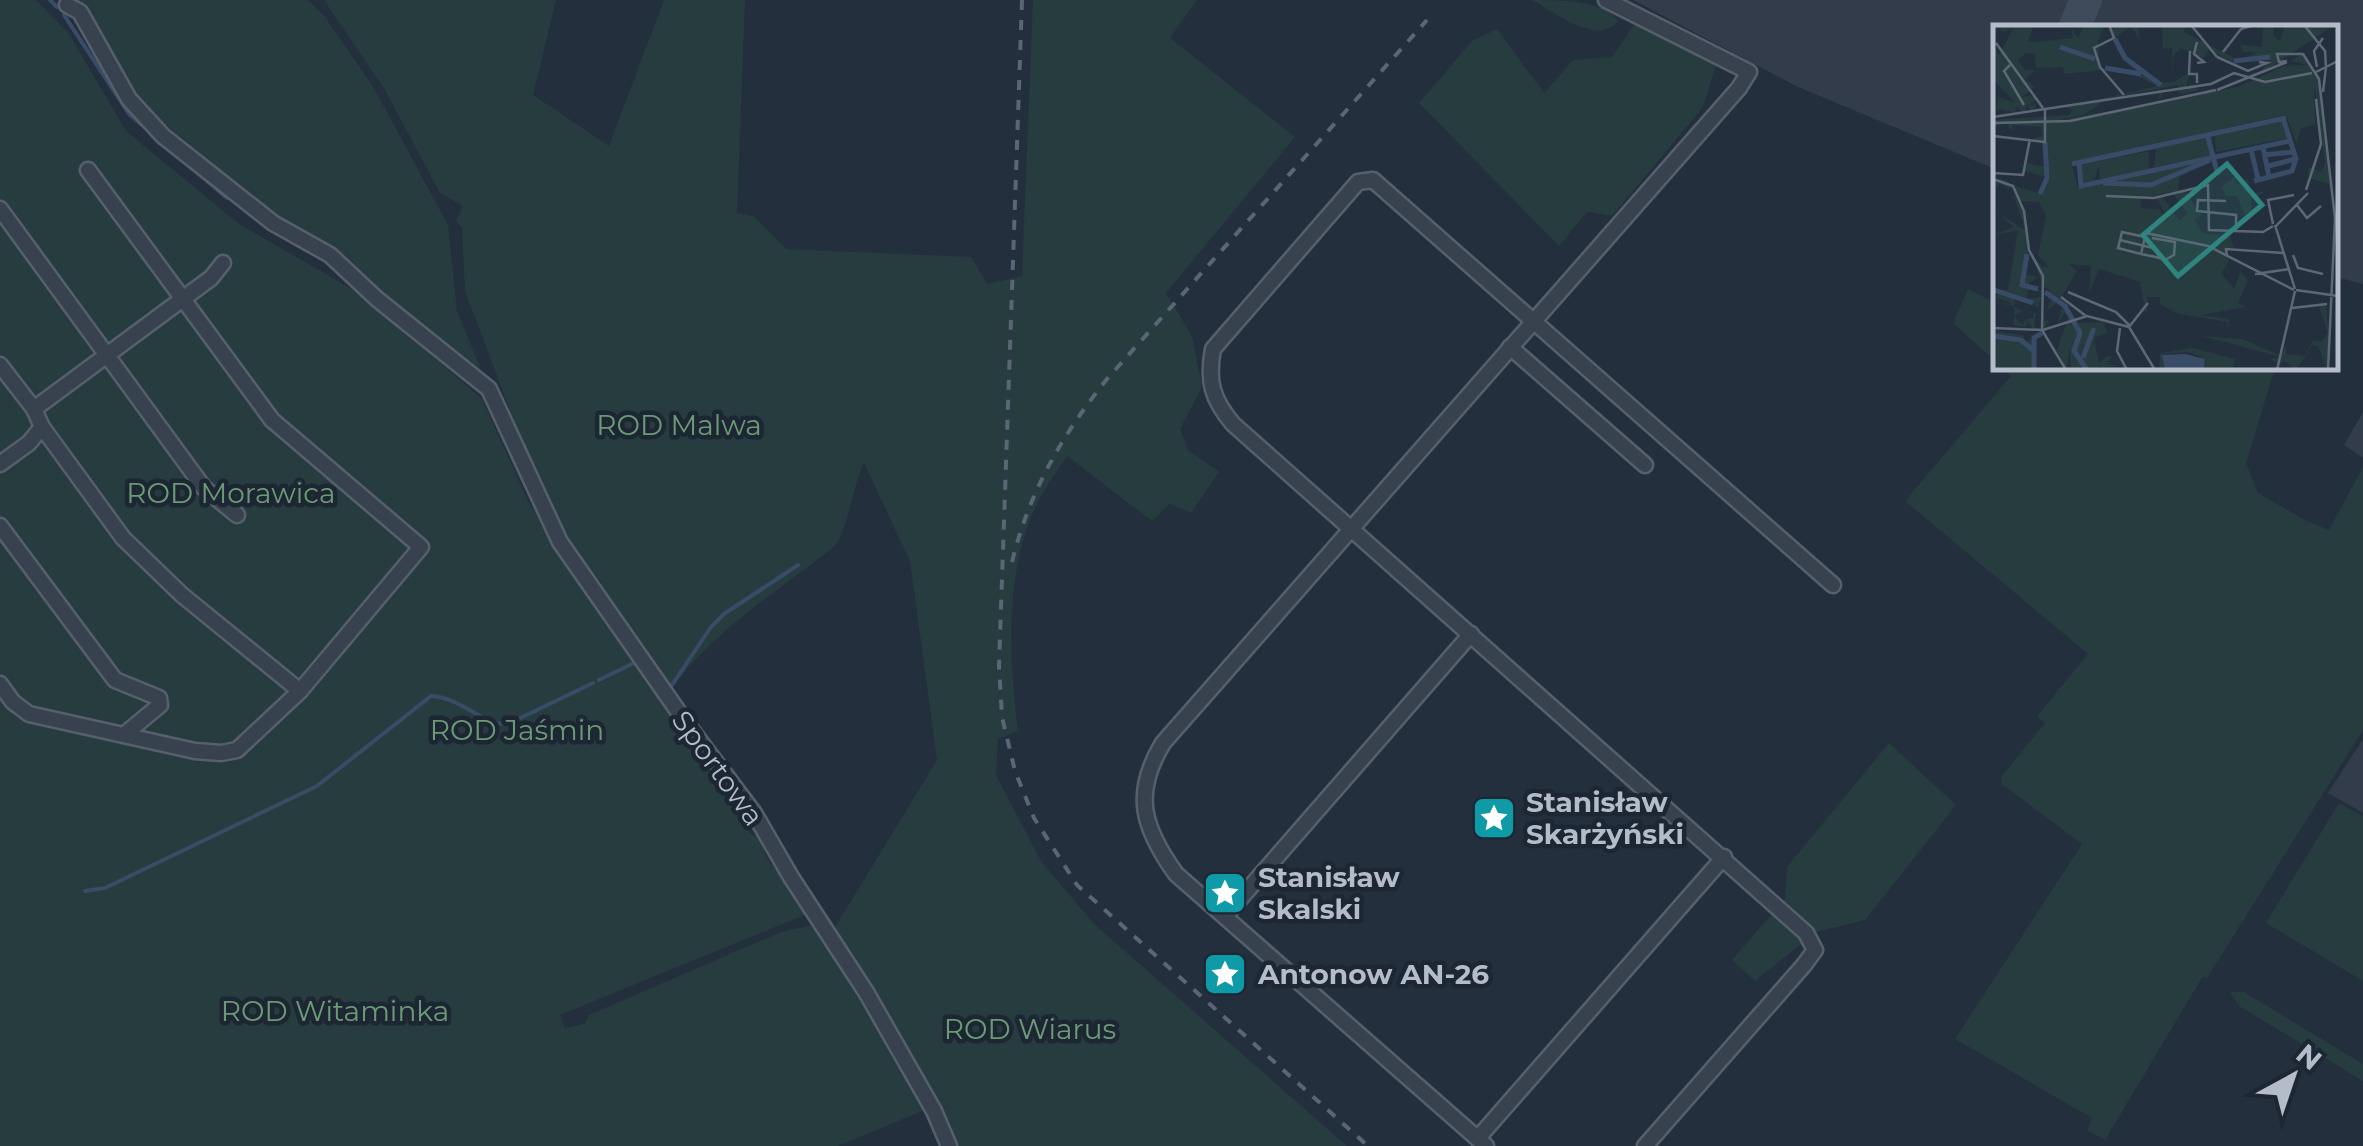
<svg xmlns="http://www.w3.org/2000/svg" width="2363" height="1146" font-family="Montserrat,sans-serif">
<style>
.airport{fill:#323c4b}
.green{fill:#263c3f}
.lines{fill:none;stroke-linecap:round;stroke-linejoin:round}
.stream{stroke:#394c67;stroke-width:4}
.taxiway{stroke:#3f4a5a;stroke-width:32}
.minor-casing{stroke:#565f6c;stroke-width:19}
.minor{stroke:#38414e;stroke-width:14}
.rail{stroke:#5a6575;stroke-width:4;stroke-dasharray:10 10;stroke-linecap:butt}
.labels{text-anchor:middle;stroke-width:9;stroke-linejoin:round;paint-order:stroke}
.park-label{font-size:28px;fill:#6b9a76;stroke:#1d2633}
.street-label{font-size:28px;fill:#b4bcc9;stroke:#1d2633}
.poi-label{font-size:28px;font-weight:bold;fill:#b4bcc9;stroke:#1d2633;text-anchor:start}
.inset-river{fill:none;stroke:#394c67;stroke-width:5}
.inset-road{fill:none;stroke:#5e6776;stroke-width:2.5}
.view{fill:#308480;fill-opacity:0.15;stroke:#308480;stroke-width:5}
.inset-edge{fill:none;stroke:#b4bcc9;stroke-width:5}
</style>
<rect width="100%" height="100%" fill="#242f3e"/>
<g class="airport">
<path d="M1633,0H2363V284L2336,277V28H1996L1995,169L1798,87Z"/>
<path d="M2363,412V458L2344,445Z"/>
<path d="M2363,739V813L2328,793Z"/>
</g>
<g class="green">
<path d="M0,0H36L69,34L126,131L239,224L362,295L482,399L529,503L698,753L751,823L749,833L758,837L770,864H775L807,914L560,1015L565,1028L585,1024L589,1015L781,932L813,925L839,958L927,1109L838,1146H0Z"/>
<path d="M69,0H308L325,17L374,88L448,225L457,311L480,367L470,371L153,115C118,82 111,26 69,0Z"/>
<path d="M324,0H556L533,95L609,146L664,0H745L737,213L754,216L786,249L971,257L987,284L1022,276L1033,0H1197L1170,38L1295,137L1166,293L1192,336L1202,387L1180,429L1188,450L1219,472L1191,513L1169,504L1152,521L1067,456C1053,477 1037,499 1029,523C1005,587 1010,665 1018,731L998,739L996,775L1041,861L1093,923L1347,1146H955L916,1062L832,932L937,760L910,561L864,463C852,488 850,522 835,546C778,591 712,631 670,691L646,656L645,646L635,639L601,590V582L590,572L544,500L465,291L462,228L456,221L463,206L440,193L385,90Z"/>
<path d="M1532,0C1559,0 1605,0 1618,21C1598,47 1554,12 1532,0Z"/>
<path d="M1635,23L1717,62L1703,107L1612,216L1587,212L1559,246L1419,103L1472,41L1497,29L1544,93L1573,60L1612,57Z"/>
<path d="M1968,289L1995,303V361L1953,323Z"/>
<path d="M2003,368H2275L2246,463L2258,493L2305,520L2329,530L2363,467V730L2207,978L2203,976L2105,1140L2087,1130L2092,1118L1955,1039L2082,844L2002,784L2001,777L2045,723L2037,716L2088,654L1905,501L2011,376Z"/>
<path d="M1889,743L1956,805L1865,920L1816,932L1755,981L1732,960L1785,899L1787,867Z"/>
<path d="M2339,803L2363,816V981L2266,923Z"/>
<path d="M2230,992H2244L2363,1064V1081L2239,1006Z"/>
</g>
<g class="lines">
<g class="stream">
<path d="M50,0L57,7"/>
<path d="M64,15L129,114L227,198"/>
<path d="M599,680L638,661"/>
<path d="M670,688L711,627L724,614L798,565"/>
<path d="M85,891L105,888L317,786L431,696C464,698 482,726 508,724L593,683"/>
</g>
<path class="taxiway" d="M2074,28L2086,0"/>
<g class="minor-casing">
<g id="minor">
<path d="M67,5L80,12L129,99L163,136L273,223L330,255L377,299L489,389L560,542L687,724L754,813L791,877L866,992L934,1111L949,1146"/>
<path d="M0,209L204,488L237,515"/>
<path d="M1510,347L1645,465"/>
<path d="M0,365L34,409"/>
<path d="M42,427L123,538L182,595L300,691"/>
<path d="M0,464L29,443L42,427L34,409L211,278L223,263"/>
<path d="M0,526L115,680L159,698L160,705L125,734"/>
<path d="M0,684L13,702L29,714L195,751L221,753L237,750L300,691L421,547L272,420L88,170"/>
<path d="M1225,916L1471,634"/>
<path d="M1478,1138L1724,857"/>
<path d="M1486,1146L1176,874C1143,828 1132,794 1163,743L1739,88L1749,72L1606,0"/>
<path d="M1645,1146L1804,965L1815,950L1806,933L1233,424C1212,399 1207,381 1213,349L1358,182L1373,180L1833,585"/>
</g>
</g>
<use href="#minor" class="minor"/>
<g class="rail">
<path d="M1022,0L999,666L1002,717L1015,771L1034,818L1077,885L1368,1146"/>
<path d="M1012,562C1029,492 1062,435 1107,379L1427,20"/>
</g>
</g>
<defs>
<g id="sight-square" transform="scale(2.25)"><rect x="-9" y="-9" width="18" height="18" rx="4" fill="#0f9aa8" stroke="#1d2633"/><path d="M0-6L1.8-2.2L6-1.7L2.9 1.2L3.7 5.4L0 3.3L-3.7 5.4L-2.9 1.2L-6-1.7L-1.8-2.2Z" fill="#fff"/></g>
</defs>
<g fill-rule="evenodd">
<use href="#sight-square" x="1494" y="818"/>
<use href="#sight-square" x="1225" y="893"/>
<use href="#sight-square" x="1225" y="974"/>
</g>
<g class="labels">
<g class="park-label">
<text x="679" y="435">ROD Malwa</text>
<text x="231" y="503">ROD Morawica</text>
<text x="517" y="740">ROD Jaśmin</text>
<text x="335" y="1021">ROD Witaminka</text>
<text x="1030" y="1039">ROD Wiarus</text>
</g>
<g class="street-label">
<text transform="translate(718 768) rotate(54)" y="10">Sportowa</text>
</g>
<g class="poi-label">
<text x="1526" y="812">Stanisław<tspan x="1526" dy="32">Skarżyński</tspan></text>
<text x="1258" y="887">Stanisław<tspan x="1258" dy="32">Skalski</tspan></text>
<text x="1258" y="984">Antonow AN-26</text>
</g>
</g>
<g transform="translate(1993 25)">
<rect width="345" height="345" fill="#242f3e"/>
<path d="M0,0H41L35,16L43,17L80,13L78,2L85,13L91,0H112L104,19L109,45L71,49L70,42L43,43L42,29L33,28L25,35L32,45H42L32,54L42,62L28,73L38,70L44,75L36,80L45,79L38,87L34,79L31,87L23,81L22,87L3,84L6,72L22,78L0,54V19L6,30L21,2L10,7L5,2L1,14ZM117,0H145L147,16L138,1L123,12V21L161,58L181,57L196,48L192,67L197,59L206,65L47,99L245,62L291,41L314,40L298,36L309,29L326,55L338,170L336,159L316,153L315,142L328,147L332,138L321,58L322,99L307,104L304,119L293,90L78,137L85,163L215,135L187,152L185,166L148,173L147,183L166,184L176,197L164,173L169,171L186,195L195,189L180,169L192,166L208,190L202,195L209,208L237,211L241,224H232L236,236L228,249L241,263L237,274L248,246L255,256L245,278L253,282L208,290L237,294L234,303L250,309L233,303L234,297L183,288L167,279V272H154V286L145,288L151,279L147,257L106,244L96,268L98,241L76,239L84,246L66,276L83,298L111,297L114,308L101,313L106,338L114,331L119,332L114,339L126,341L78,345L77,324L73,345L64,325L76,291L72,287L64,301L69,282L65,277L54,285L60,271L52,268L58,266L50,261L38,227L49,242H56L45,230L53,190L46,177L25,176L32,189L36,214L31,249L45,252L33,260L51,267L35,265L33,274L48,272L45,284L55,296L52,305L46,298L54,296L40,278L22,273L21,282L29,286L21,291L29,300L33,294L40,293V288H43L41,306L34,295L33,302L21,300V281L0,277L21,279L0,272L7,268L0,264L15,265L25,206L0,210L21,202L5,188L32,205L19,165L6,159L0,167V154L14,155L24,175L22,161L46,168L53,152L31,146L33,138L54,142L51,118L37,115L50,110L48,102L20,100L19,106L13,98L0,103V95L76,90L80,85L73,82L164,61L142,50L147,47L124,24ZM185,60L186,69L169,73L168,63L165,74L92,89L115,73ZM193,0L191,7L249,37L261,28H272L251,27L247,20L269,22L270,1L281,0L280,11L287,16L292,0H342L268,48L275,34L258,33L249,37H239L216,25L211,33L188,23L181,30L180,49L179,23L170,24L171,53L169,2L154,0ZM289,96L295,113L223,127L222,111ZM214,112L220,131L161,142L163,123ZM156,126L155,144L107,155L106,140L101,156L86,157L87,140ZM241,152L245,160L255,153L257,169L273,166L258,175L259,188L251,189L244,171H233L229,162ZM333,279L336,318L334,345L325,321L319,320L311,334L302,345L291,335L287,340L277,334L288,332L209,311L250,314L288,331L292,321L294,329L312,331L320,315L295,310L329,317L335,308L326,282ZM0,306L30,310L32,318L43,310L41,345H0ZM200,323L242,334L239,345H211L213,334L196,327L170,329L172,345L166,343L167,328Z" fill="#263c3f" fill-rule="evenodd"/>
<path d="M192,329L212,334L211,345H172L169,330Z" fill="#394c67"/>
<path class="inset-river" d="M122,14L132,33L168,60M67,22L102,34M241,36L277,32M112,43L148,49M214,109L225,150M270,122L276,152M258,124L265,154M270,130L300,127M86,137L88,161L296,116M79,139L293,93M272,142L302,134M261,156L299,146L303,134L290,93M110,158L158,160L217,135M47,169L54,153L52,118M34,229L29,260L45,264M1,265L40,278M52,267L72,281L87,308L81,326L94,345M0,311L28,315L40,325M90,333L101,303M41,345V313L49,308"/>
<path class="inset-road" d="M116,0L121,13L101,23L107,42L131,70M198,0L224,32M311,0L332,26L333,42L321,48M204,17L201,29L211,37L204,38M3,18L50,83M197,26L196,49H204V58M230,27L248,4L261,0M224,32L255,46L274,38L266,37M294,36L286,37L284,29H310L326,54L342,193L335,345M17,40L11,46L31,80M324,42L321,26L330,13M224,65L294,37M330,67L333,42L345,36M0,92L218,59L241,48L272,57L319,48M0,98L77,96L223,65M0,111L52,117V83M0,148L30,150L37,114M0,154L20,161L31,186L36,225L50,251L49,305L73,345M313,165L328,119L323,74M113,171L161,173L215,160L216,205L270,207L280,201M233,176L205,175L204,186L243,190V207M304,180L314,193L328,181M280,199L275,175L301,170M282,200L302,264M282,202L315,168M153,208L215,221L301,265M127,215L164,224M148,229L152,212L129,207L125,223L148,229L163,232L172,235L181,230L182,217L159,213M300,230L305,243L330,249M234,231L233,224L290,228M262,249L297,244M303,265L345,271M75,267L123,287L136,300M68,272L93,291M299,283L334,279M136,302L162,345M136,302L155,278M0,303L50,305L94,291L136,302M127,303L124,326L134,345M284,345L302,266"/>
<path class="view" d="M234,139L269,180L185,251L150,210Z"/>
<rect width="345" height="345" class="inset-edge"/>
</g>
<g transform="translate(2293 1076) rotate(40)" stroke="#1d2633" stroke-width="8" paint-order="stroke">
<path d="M0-8L18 38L0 25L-18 38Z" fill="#b4bcc9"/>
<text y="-15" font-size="28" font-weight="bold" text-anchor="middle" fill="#b4bcc9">N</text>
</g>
</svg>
